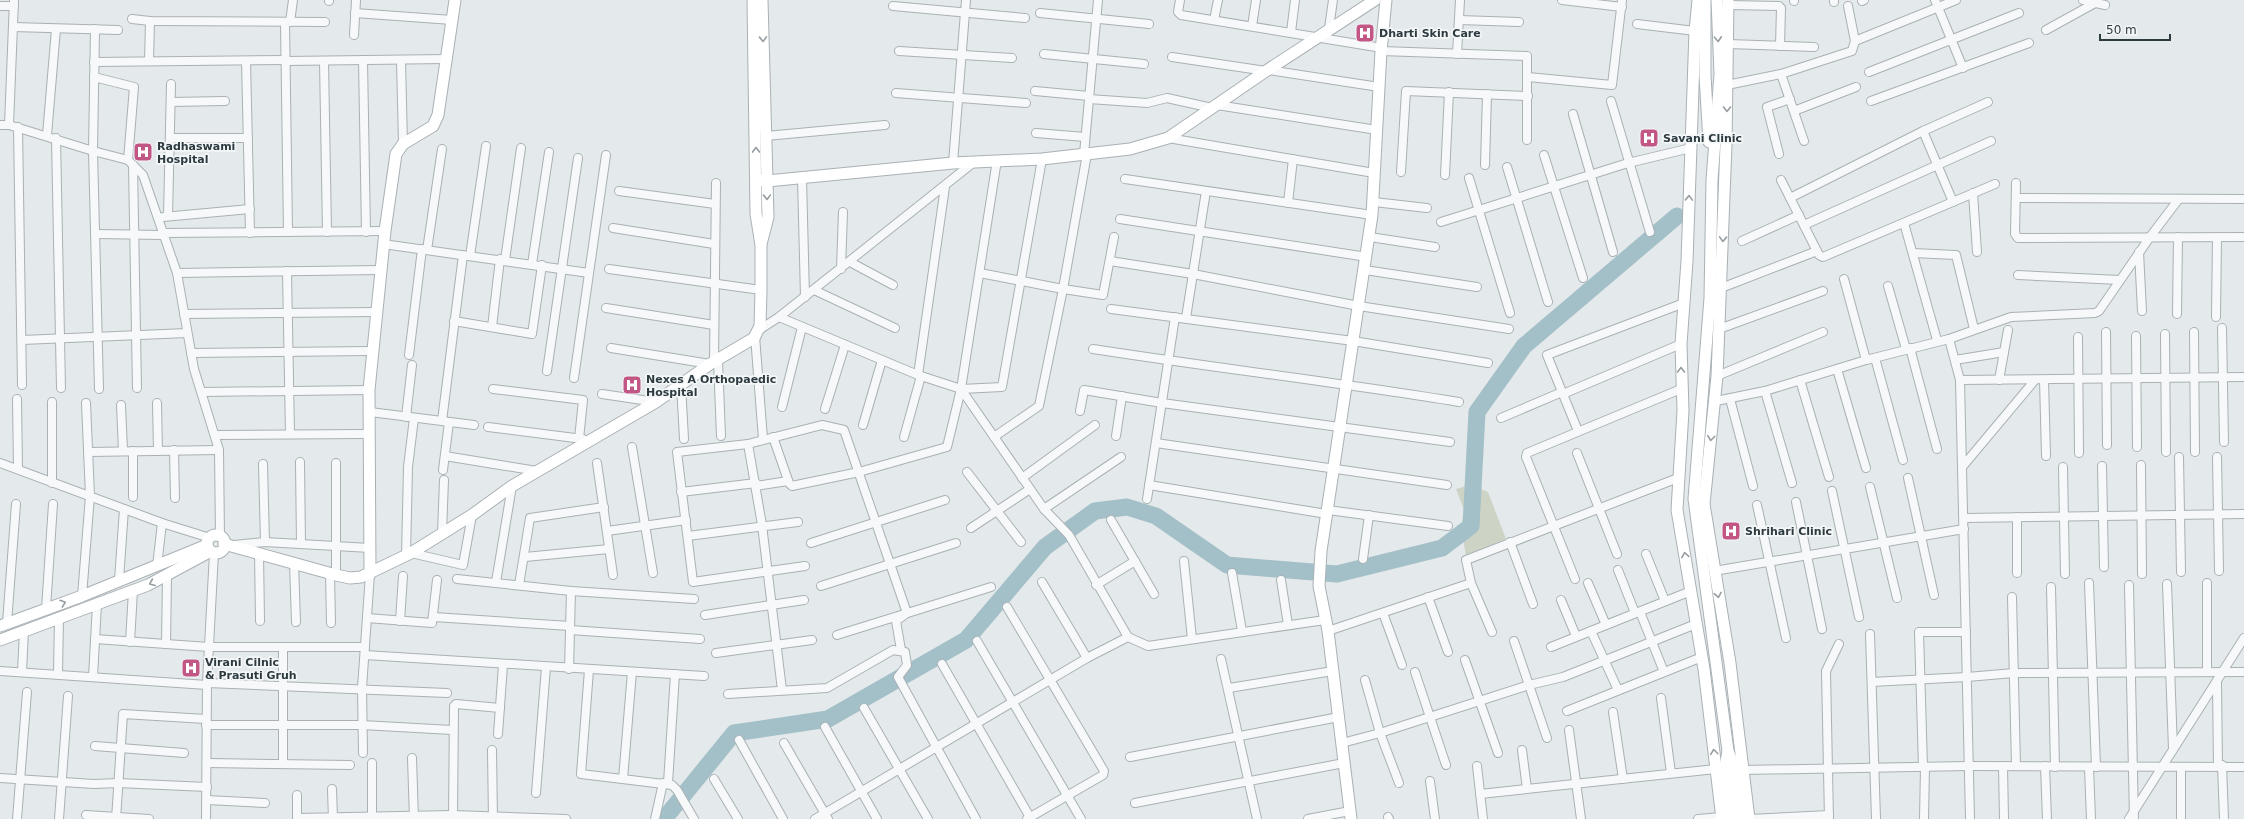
<svg xmlns="http://www.w3.org/2000/svg" width="2244" height="819" font-family="'DejaVu Sans',sans-serif">
<style>
.green{fill:#cdd4c6}
.lines{fill:none;stroke-linecap:round;stroke-linejoin:round}
.river{stroke:#a3bfc7;stroke-width:17}
.street-casing{stroke:#a9b1b5;stroke-width:10}
.secondary-casing{stroke:#a9b1b5;stroke-width:13}
.street{stroke:#f7f8f9;stroke-width:8}
.secondary{stroke:#fff;stroke-width:11}
.oneway{stroke:#969da0}
.labels{text-anchor:middle;stroke-width:3.5;stroke-linejoin:round;paint-order:stroke}
.poi-label{font-size:11px;font-weight:bold;fill:#2d3b41;stroke:#f4f7f8;text-anchor:start}
</style>
<rect width="100%" height="100%" fill="#e4e9eb"/>
<path class="green" d="M1470,485L1488,492L1506,539L1466,556L1461,528L1464,510L1456,489Z"/>
<g class="lines">
<path class="river" d="M664,819L734,733L828,719L966,640L1045,547L1095,511L1127,507L1156,516L1227,565L1337,574L1442,548L1471,526L1477,412L1524,346L1677,216"/>
<g class="street-casing">
<g id="street">
<path d="M1180,0L1178,12L1181,15L1382,48"/>
<path d="M1562,0L1622,7"/>
<path d="M1935,0L1963,68"/>
<path d="M2083,0L2105,5"/>
<path d="M329,1V0"/>
<path d="M1794,1V0"/>
<path d="M1862,1L1864,0"/>
<path d="M1834,2V0"/>
<path d="M1728,5L1779,6L1781,8L1780,46"/>
<path d="M0,6H14"/>
<path d="M893,6L1025,18"/>
<path d="M355,13L452,20"/>
<path d="M1040,13L1149,24"/>
<path d="M132,19L150,21L325,22"/>
<path d="M1214,20L1218,0"/>
<path d="M1459,20L1519,22"/>
<path d="M285,22L288,232"/>
<path d="M290,22L293,0"/>
<path d="M1637,24L1695,31"/>
<path d="M1252,26L1256,0"/>
<path d="M13,27L118,30"/>
<path d="M1329,28L1333,0"/>
<path d="M95,29L93,151L99,389"/>
<path d="M2046,30L2095,3"/>
<path d="M1291,32L1295,0"/>
<path d="M354,35L356,0"/>
<path d="M1855,41L1956,0"/>
<path d="M1728,44L1814,47"/>
<path d="M899,51L1012,58"/>
<path d="M1381,51L1527,56V140"/>
<path d="M1044,54L1144,64"/>
<path d="M1457,54L1460,0"/>
<path d="M1172,57L1266,71"/>
<path d="M363,60L366,232"/>
<path d="M401,60L403,144"/>
<path d="M149,61L150,21"/>
<path d="M246,61L250,233"/>
<path d="M286,61L446,59"/>
<path d="M324,61L327,232"/>
<path d="M94,62L286,60"/>
<path d="M1268,70L1379,87"/>
<path d="M1869,72L2019,13"/>
<path d="M1781,74L1804,141"/>
<path d="M94,77L134,87L128,160"/>
<path d="M1528,77L1612,85L1622,0"/>
<path d="M1727,85L1781,74L1852,51L1855,41L1848,6"/>
<path d="M1035,91L1089,96"/>
<path d="M896,93L1026,103"/>
<path d="M1089,99L1147,103L1167,98L1212,108"/>
<path d="M1611,101L1650,232"/>
<path d="M1871,101L2029,43"/>
<path d="M171,102L225,101"/>
<path d="M1217,105L1377,130"/>
<path d="M1794,111L1856,87"/>
<path d="M1573,114L1613,252"/>
<path d="M0,125H9L93,151L128,160L143,175L177,273L194,369L219,450L220,537"/>
<path d="M9,125L14,0"/>
<path d="M18,127L22,385"/>
<path d="M1923,131L1953,202"/>
<path d="M1036,133L1085,137"/>
<path d="M47,135L56,29"/>
<path d="M766,136L885,125"/>
<path d="M56,138L61,388"/>
<path d="M171,138H248"/>
<path d="M1168,138L1374,173"/>
<path d="M1084,154L1098,0"/>
<path d="M1779,154L1767,107L1790,99"/>
<path d="M1544,155L1583,278"/>
<path d="M953,163L966,0"/>
<path d="M133,165L137,388"/>
<path d="M1485,165L1487,94"/>
<path d="M1507,167L1548,302"/>
<path d="M1401,172L1406,91L1528,96"/>
<path d="M1445,175L1449,92"/>
<path d="M802,178L805,297"/>
<path d="M1469,178L1510,313"/>
<path d="M1125,179L1372,215"/>
<path d="M1781,180L1819,255L1823,257L1995,184"/>
<path d="M2016,183L2015,234L2018,238L2244,237"/>
<path d="M619,191L715,204"/>
<path d="M1973,193L1977,252"/>
<path d="M1790,198L1923,131L1988,102"/>
<path d="M2016,198L2244,199"/>
<path d="M1374,202L1427,208"/>
<path d="M1288,203L1293,159"/>
<path d="M168,216L171,84"/>
<path d="M163,217L250,209"/>
<path d="M1120,219L1367,257"/>
<path d="M1441,222L1628,163L1691,148"/>
<path d="M1904,223L1937,340"/>
<path d="M1804,225L1991,141"/>
<path d="M613,228L714,244"/>
<path d="M164,233L385,231"/>
<path d="M96,234L164,235"/>
<path d="M1370,237L1435,247"/>
<path d="M1742,241L1799,215"/>
<path d="M383,244L589,273"/>
<path d="M427,250L442,149"/>
<path d="M2139,252L2142,311"/>
<path d="M1913,253L1956,255L1974,329"/>
<path d="M470,256L486,146"/>
<path d="M505,260L521,148"/>
<path d="M1110,261L1193,274L1359,306L1509,329"/>
<path d="M850,262L893,285"/>
<path d="M532,264L549,152"/>
<path d="M609,269L761,290"/>
<path d="M841,269L843,212"/>
<path d="M1365,270L1477,287"/>
<path d="M287,271L290,434"/>
<path d="M177,273L380,270"/>
<path d="M980,273L1063,289L1103,295L1114,237"/>
<path d="M2018,275L2119,280"/>
<path d="M1844,279L1866,360"/>
<path d="M1888,286L1906,349"/>
<path d="M1721,288L1817,251"/>
<path d="M814,290L895,328"/>
<path d="M606,308L714,325"/>
<path d="M1111,309L1353,341L1488,363"/>
<path d="M184,314L376,312"/>
<path d="M2177,314L2178,237"/>
<path d="M779,317L918,375L961,389L1044,509L1069,535L1128,637"/>
<path d="M2216,317L2217,237"/>
<path d="M1186,318L1206,191"/>
<path d="M454,321L532,334L542,265"/>
<path d="M492,327L500,259"/>
<path d="M2222,328L2224,442"/>
<path d="M1719,329L1823,291"/>
<path d="M759,330L779,317L974,162"/>
<path d="M2106,332L2107,445"/>
<path d="M2194,332L2195,452"/>
<path d="M2165,334L2166,452"/>
<path d="M755,336L763,439"/>
<path d="M2136,336L2137,447"/>
<path d="M2078,337L2079,453"/>
<path d="M1949,339L2011,317L2095,313L2099,311L2150,237L2178,200"/>
<path d="M22,340L187,333"/>
<path d="M611,348L710,364"/>
<path d="M1910,348L1937,449"/>
<path d="M1093,349C1215,368 1337,382 1459,402"/>
<path d="M191,353L372,351"/>
<path d="M409,355L422,249"/>
<path d="M1875,358L1903,460"/>
<path d="M718,360L721,436"/>
<path d="M1955,360L2004,352"/>
<path d="M714,362L716,183"/>
<path d="M1837,369L1866,468"/>
<path d="M547,371L578,158"/>
<path d="M918,375L945,187"/>
<path d="M1717,376L1823,332"/>
<path d="M574,378L606,155"/>
<path d="M1800,380L1829,477"/>
<path d="M1960,380L2244,377"/>
<path d="M1999,380L2008,330"/>
<path d="M2044,380L2046,456"/>
<path d="M681,384L684,439"/>
<path d="M493,389L583,400L579,439"/>
<path d="M961,389L1002,387L1042,159"/>
<path d="M1765,391L1792,483"/>
<path d="M202,392L369,390"/>
<path d="M602,394L656,402"/>
<path d="M1563,394L1681,344"/>
<path d="M17,399L18,469"/>
<path d="M1730,399L1753,486"/>
<path d="M1716,401L1765,391L1866,360L1949,339L1960,380L1970,819"/>
<path d="M157,403L158,451"/>
<path d="M121,405L123,451"/>
<path d="M782,407L802,327"/>
<path d="M825,409L845,345"/>
<path d="M1080,411L1084,390L1162,403L1450,442"/>
<path d="M370,412L474,425"/>
<path d="M406,417L412,365"/>
<path d="M1501,418L1562,392"/>
<path d="M442,421L463,255"/>
<path d="M863,425L882,360"/>
<path d="M488,427L583,439"/>
<path d="M1578,431L1547,355L1684,303"/>
<path d="M215,435L363,434"/>
<path d="M1116,436L1122,396"/>
<path d="M773,437L789,483L792,486L859,472L947,447L961,389L997,160"/>
<path d="M904,437L921,376"/>
<path d="M994,437L1039,406L1063,289L1087,154"/>
<path d="M1156,443L1447,485"/>
<path d="M748,444L762,525L782,690"/>
<path d="M632,447L653,573"/>
<path d="M174,450L175,498"/>
<path d="M88,452L219,450"/>
<path d="M1577,453L1617,554"/>
<path d="M445,456L537,471"/>
<path d="M2179,457L2181,572"/>
<path d="M2217,457L2219,571"/>
<path d="M300,462L301,544"/>
<path d="M0,463L162,523L210,538"/>
<path d="M336,463V575"/>
<path d="M597,463L613,575"/>
<path d="M263,464L265,542"/>
<path d="M2141,465L2142,574"/>
<path d="M1963,466L2035,380"/>
<path d="M2102,466L2104,567"/>
<path d="M2063,467L2065,574"/>
<path d="M443,470L449,422"/>
<path d="M967,472L1021,542"/>
<path d="M1022,478L1095,425"/>
<path d="M1908,478L1934,595"/>
<path d="M52,483V402"/>
<path d="M1149,485L1327,514"/>
<path d="M756,486L788,481"/>
<path d="M1870,487L1897,598"/>
<path d="M1832,491L1859,617"/>
<path d="M681,492L756,483"/>
<path d="M133,497V451"/>
<path d="M1147,499L1175,317"/>
<path d="M1796,502L1822,629"/>
<path d="M1757,505L1786,638"/>
<path d="M1044,509L1121,457"/>
<path d="M1328,510L1448,526"/>
<path d="M2017,517V573"/>
<path d="M1964,518L2244,514"/>
<path d="M1111,520L1154,594"/>
<path d="M971,528L1030,489"/>
<path d="M607,531L686,520"/>
<path d="M442,533L444,480"/>
<path d="M688,536L798,522"/>
<path d="M1510,542L1533,604"/>
<path d="M811,543L945,500"/>
<path d="M234,545L265,542L370,548"/>
<path d="M259,553L260,621"/>
<path d="M411,553L463,565L472,515"/>
<path d="M1646,554L1665,601"/>
<path d="M406,556L408,467L414,418"/>
<path d="M525,557L609,549"/>
<path d="M1363,559L1369,515"/>
<path d="M1184,561L1192,639"/>
<path d="M294,563L296,622"/>
<path d="M157,566L162,523"/>
<path d="M805,566L693,582L677,452L748,444L822,425L844,430L907,613L896,621L901,650"/>
<path d="M1618,570L1635,613"/>
<path d="M1714,571L1964,529"/>
<path d="M330,573L331,623"/>
<path d="M1232,573L1242,631"/>
<path d="M457,579L571,591L694,599"/>
<path d="M1575,579L1526,457L1527,453L1681,389"/>
<path d="M119,580L124,509"/>
<path d="M1281,580L1288,625"/>
<path d="M496,582L512,486"/>
<path d="M1042,582L1087,658"/>
<path d="M1588,583L1606,625"/>
<path d="M2089,583L2096,767"/>
<path d="M2207,583V671"/>
<path d="M2167,584L2173,749"/>
<path d="M519,585L530,518L604,507"/>
<path d="M1096,585L1135,561"/>
<path d="M2129,585L2134,819"/>
<path d="M821,586L956,543"/>
<path d="M2051,587L2055,767"/>
<path d="M82,596L90,496L86,403"/>
<path d="M1428,597L1448,652"/>
<path d="M2012,597L2016,766"/>
<path d="M1561,600L1576,636"/>
<path d="M1007,607L1104,771L1103,775L1027,819"/>
<path d="M46,609L53,504"/>
<path d="M1640,612L1664,672"/>
<path d="M1383,613L1402,665"/>
<path d="M705,615L804,600"/>
<path d="M434,617L570,626"/>
<path d="M367,618L432,623L437,580"/>
<path d="M400,621L403,576"/>
<path d="M7,623L16,504"/>
<path d="M570,630L700,639"/>
<path d="M1328,631L1471,583"/>
<path d="M1591,631L1618,690"/>
<path d="M1492,632L1471,583L1466,560L1678,478"/>
<path d="M1870,634L1876,819"/>
<path d="M837,635L991,587"/>
<path d="M95,639L209,647H365"/>
<path d="M977,641L1081,819"/>
<path d="M1514,641L1547,738"/>
<path d="M130,642L133,591"/>
<path d="M166,644L167,576"/>
<path d="M1551,647L1691,591"/>
<path d="M716,653L812,640"/>
<path d="M365,655L704,676"/>
<path d="M1221,659L1257,819"/>
<path d="M1465,660L1498,753"/>
<path d="M942,664L1031,819"/>
<path d="M569,669L571,591"/>
<path d="M589,670L581,774L672,785L677,790L694,819"/>
<path d="M0,671L207,685"/>
<path d="M22,672L24,631"/>
<path d="M1415,672L1446,765"/>
<path d="M58,674L59,618"/>
<path d="M93,677L97,604"/>
<path d="M1365,680L1380,733L1399,783"/>
<path d="M1872,682L1967,677L2014,673L2244,672"/>
<path d="M2217,682L2218,766"/>
<path d="M207,683L447,693"/>
<path d="M1229,688L1333,671"/>
<path d="M728,694L827,688L893,650L905,652L907,665L898,677L976,819"/>
<path d="M1661,698L1671,773"/>
<path d="M864,708L928,819"/>
<path d="M1567,711L1702,657"/>
<path d="M1613,712L1623,779"/>
<path d="M206,725H362L452,730"/>
<path d="M825,727L877,819"/>
<path d="M1569,730L1581,819"/>
<path d="M498,734L503,665"/>
<path d="M739,740L783,819"/>
<path d="M784,743L828,819"/>
<path d="M1342,743L1380,733L1529,685L1563,677L1696,624"/>
<path d="M95,746L184,753"/>
<path d="M492,750L493,819"/>
<path d="M1522,750L1527,789"/>
<path d="M363,753L362,688L370,574"/>
<path d="M1130,757L1339,717"/>
<path d="M412,758L414,819"/>
<path d="M208,763L350,765"/>
<path d="M283,764V647"/>
<path d="M2222,765L2224,819"/>
<path d="M1477,766L1483,819"/>
<path d="M2003,766L2004,819"/>
<path d="M2045,766L2047,819"/>
<path d="M1923,767L1919,632H1966"/>
<path d="M2089,767L2091,819"/>
<path d="M2181,767V819"/>
<path d="M1743,770L1968,766L2244,767"/>
<path d="M0,778L94,784L118,783L207,787"/>
<path d="M623,779L632,672"/>
<path d="M714,779L738,819"/>
<path d="M1430,781L1435,819"/>
<path d="M668,783L675,674"/>
<path d="M332,789L333,819"/>
<path d="M536,793L546,667"/>
<path d="M1480,794L1716,769"/>
<path d="M207,800L265,803"/>
<path d="M1135,803L1344,763"/>
<path d="M86,815L149,819"/>
<path d="M1388,817L1389,819"/>
<path d="M297,818L453,815L566,819"/>
<path d="M17,819L27,692"/>
<path d="M59,819L68,696"/>
<path d="M116,819L123,714L206,719"/>
<path d="M206,819L207,683L214,553"/>
<path d="M297,819V795"/>
<path d="M372,819V763"/>
<path d="M453,819L454,706L456,704L500,708"/>
<path d="M655,819L663,783"/>
<path d="M815,819L1087,658L1128,637L1148,646L1325,620"/>
<path d="M1308,819L1350,811"/>
<path d="M1698,819L1722,817"/>
<path d="M1749,819L1829,815"/>
<path d="M1829,819L1826,671L1839,644"/>
<path d="M1924,819L1925,767"/>
<path d="M2129,819L2244,638"/>
</g>
</g>
<g class="secondary-casing">
<g id="secondary">
<path d="M1698,0L1695,31L1687,261L1681,344L1683,411L1677,510L1704,669L1722,819"/>
<path d="M1705,0V76L1709,142"/>
<path d="M1717,0L1720,74L1712,180L1710,298L1694,499L1728,751L1734,766L1741,819"/>
<path d="M1728,0L1726,145L1717,376L1704,504L1730,663L1749,819"/>
<path d="M756,180L767,181L953,163L1042,159L1130,149L1168,138L1266,71L1375,0"/>
<path d="M761,244L768,217L762,0"/>
<circle cx="216" cy="544" r="9"/>
<path d="M224,544L336,575L350,578L361,577L411,553L472,515L512,486L656,402L710,364L754,338L760,326L761,290V245L756,214L753,0"/>
<path d="M370,574L369,390L385,231L396,154L403,144L433,126L438,115L455,0"/>
<path d="M0,626L82,596L207,545"/>
<path d="M0,640L148,585L211,551"/>
<path d="M1728,751L1725,767L1731,819"/>
<path d="M1351,819L1328,631L1319,586L1321,551L1372,215L1381,51L1386,0"/>
</g>
</g>
<use href="#street" class="street"/>
<use href="#secondary" class="secondary"/>
</g>
<defs><path id="oneway-chevron" d="M-2-3.5L2.5 0L-2 3.5" fill="none" stroke-width="1.6" stroke-linecap="round" stroke-linejoin="round"/></defs>
<g class="oneway">
<use href="#oneway-chevron" transform="translate(763 39) rotate(88)"/>
<use href="#oneway-chevron" transform="translate(1718 39) rotate(87)"/>
<use href="#oneway-chevron" transform="translate(1727 109) rotate(91)"/>
<use href="#oneway-chevron" transform="translate(756 150) rotate(-91)"/>
<use href="#oneway-chevron" transform="translate(767 197) rotate(88)"/>
<use href="#oneway-chevron" transform="translate(1689 198) rotate(-88)"/>
<use href="#oneway-chevron" transform="translate(1723 239) rotate(92)"/>
<use href="#oneway-chevron" transform="translate(1681 370) rotate(-90)"/>
<use href="#oneway-chevron" transform="translate(1711 438) rotate(97)"/>
<use href="#oneway-chevron" transform="translate(1685 555) rotate(-99)"/>
<use href="#oneway-chevron" transform="translate(152 583) rotate(157)"/>
<use href="#oneway-chevron" transform="translate(1718 595) rotate(80)"/>
<use href="#oneway-chevron" transform="translate(63 603) rotate(-19)"/>
<use href="#oneway-chevron" transform="translate(1714 752) rotate(-97)"/>
</g>
<defs>
<g id="hospital-square" transform="scale(1)"><rect x="-9" y="-9" width="18" height="18" rx="4" fill="#c25786" stroke="#f4f7f8"/><path d="M-5-5h3v3.5h4V-5h3V5h-3V1.5h-4V5h-3Z" fill="#fff"/></g>
</defs>
<g fill-rule="evenodd">
<use href="#hospital-square" x="1365" y="33"/>
<use href="#hospital-square" x="1649" y="138"/>
<use href="#hospital-square" x="143" y="152"/>
<use href="#hospital-square" x="632" y="385"/>
<use href="#hospital-square" x="1731" y="531"/>
<use href="#hospital-square" x="191" y="668"/>
</g>
<g class="labels">
<g class="poi-label">
<text x="1379" y="37">Dharti Skin Care</text>
<text x="1663" y="142">Savani Clinic</text>
<text x="157" y="150">Radhaswami<tspan x="157" dy="13">Hospital</tspan></text>
<text x="646" y="383">Nexes A Orthopaedic<tspan x="646" dy="13">Hospital</tspan></text>
<text x="1745" y="535">Shrihari Clinic</text>
<text x="205" y="666">Virani Cilnic<tspan x="205" dy="13">&amp; Prasuti Gruh</tspan></text>
</g>
</g>
<path d="M2100 34v6h70v-6" fill="none" stroke="#2d3b41" stroke-width="2"/>
<text x="2106" y="34" font-size="12" fill="#2d3b41" stroke="#f4f7f8" stroke-width="3" paint-order="stroke">50 m</text>
</svg>
